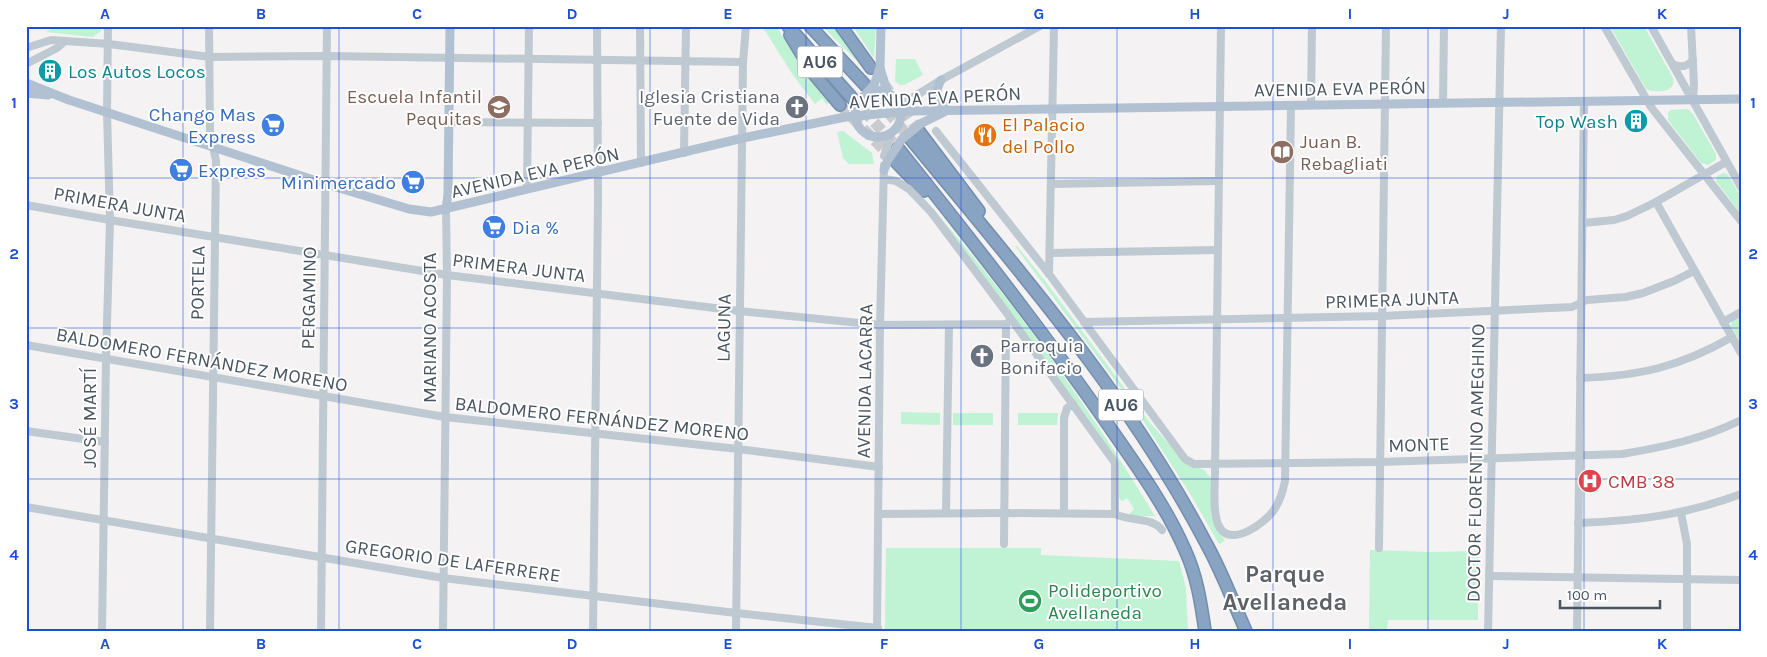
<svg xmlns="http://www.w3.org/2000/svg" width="1767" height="657" font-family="Karla,sans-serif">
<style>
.green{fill:#c0f2d4}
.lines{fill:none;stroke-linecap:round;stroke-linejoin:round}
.highway-tunnel{stroke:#c9cbce;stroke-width:11;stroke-dasharray:11 5.5;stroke-linecap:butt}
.highway-casing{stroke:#748ead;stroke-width:14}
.minor{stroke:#bfc9d1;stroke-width:8}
.major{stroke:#b1c1d1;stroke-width:9}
.highway{stroke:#89a3c2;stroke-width:11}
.minor-bridge{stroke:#bfc9d1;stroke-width:8}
.major-bridge{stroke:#b1c1d1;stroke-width:9}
.grid{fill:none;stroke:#1d4ed8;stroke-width:1;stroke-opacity:0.55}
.labels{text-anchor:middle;stroke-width:4;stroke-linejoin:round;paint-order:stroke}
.shield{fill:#fff;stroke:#808890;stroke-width:1}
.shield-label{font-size:18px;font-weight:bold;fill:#495560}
.culture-label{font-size:19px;fill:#0d838f;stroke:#fff;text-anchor:start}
.street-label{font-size:19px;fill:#495560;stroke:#fff}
.education-label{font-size:19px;fill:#785e54;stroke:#fff;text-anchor:end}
.worship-label{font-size:19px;fill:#5b616d;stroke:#fff;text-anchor:end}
.shop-label{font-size:19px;fill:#366cbe;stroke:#fff;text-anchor:end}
.food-label{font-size:19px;fill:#c56008;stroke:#fff;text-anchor:start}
.health-label{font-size:19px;fill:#be3a42;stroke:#fff;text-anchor:start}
.leisure-label{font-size:19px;fill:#27864d;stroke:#fff;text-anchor:start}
.district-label{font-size:24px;font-weight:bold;fill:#5e6267;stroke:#fff}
.neatline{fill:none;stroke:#1d4ed8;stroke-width:2}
.grid-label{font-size:16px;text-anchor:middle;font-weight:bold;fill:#1d4ed8}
</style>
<rect width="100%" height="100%" fill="#f4f2f2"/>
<g class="green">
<path d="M56,26H101V31L93,37L46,32Z"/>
<path d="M762,26H776L810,80L830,103L826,104L822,98L815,104L793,75Z"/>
<path d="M822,26H833L855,52L868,72Z"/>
<path d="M853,26H876L874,58Z"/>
<path d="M1610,26H1644L1673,78C1677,93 1655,93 1646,89Z"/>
<path d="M896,59H915L923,75L904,85H900L895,81Z"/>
<path d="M1688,109L1693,114L1716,154V160L1708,165L1701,163L1668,120V113L1671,110Z"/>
<path d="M843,131L872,153L874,164H849L843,158L837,132Z"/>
<path d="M894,165C993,273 1080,392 1155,516H1131L1129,514L1134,509L1127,498L1122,501L1119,498V464L920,195L895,171Z"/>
<path d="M1724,173L1728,175L1741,197V214L1716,181L1717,176Z"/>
<path d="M1015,246H1017L1046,282L1151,424L1184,461L1204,470L1210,477L1214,484L1216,528L1225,541L1219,544L1189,492L1131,402Z"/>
<path d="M1741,315V344L1731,326L1732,321Z"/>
<path d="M901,412L940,413V425L901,424Z"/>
<rect x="953" y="413" width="40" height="12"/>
<path d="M1018,413H1058L1057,425H1018Z"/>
<path d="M886,548H1041V555L1179,561L1186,588L1188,631H885Z"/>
<path d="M1370,550L1430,552L1478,551V620H1388L1387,631H1369Z"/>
</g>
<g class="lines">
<g class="highway-tunnel">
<path d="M883,83L918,130"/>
<path d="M866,86L909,137"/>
<path d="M852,98L898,148"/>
<path d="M840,105L893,159"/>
</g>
<g class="highway-casing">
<g id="highway">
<path d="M788,26L852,98"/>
<path d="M810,26L866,86"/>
<path d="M841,26L871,68"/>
<path d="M790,35L813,73L840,105"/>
<path d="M918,130L979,211"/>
<path d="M909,137C1016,267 1128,394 1207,545C1222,572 1233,602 1246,631"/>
<path d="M898,148C969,237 1039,326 1104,419C1133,461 1165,504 1185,550C1197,576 1201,603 1205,631"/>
<path d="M894,160L924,191"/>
</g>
</g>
<g class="minor">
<path d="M209,26L210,131L216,161L210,631"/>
<path d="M640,26L641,163"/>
<path d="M1221,26L1215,471C1215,485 1212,516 1220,528C1232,547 1265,523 1274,510C1280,501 1283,491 1285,481L1291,106"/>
<path d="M1604,26L1651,107L1741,221"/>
<path d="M1651,26L1741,187"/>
<path d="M1691,26L1694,85L1693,100"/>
<path d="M26,48L51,40L109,44L210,57L327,56L743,62"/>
<path d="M26,64L57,48L65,41"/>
<path d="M1673,64C1681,68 1687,67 1693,60"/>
<path d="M904,103L941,80L1040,26"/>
<path d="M1443,103L1444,26"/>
<path d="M1311,105L1312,26"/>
<path d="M449,122L598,123"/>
<path d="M936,131L1049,274L1185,459L1194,464L1380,462L1622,454C1664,447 1703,439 1741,420"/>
<path d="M684,153L686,26"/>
<path d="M884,179L896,181L909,189L931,212L1006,312L1115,463V514"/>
<path d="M1051,184L1219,181"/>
<path d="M527,189L529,26"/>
<path d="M1656,202L1741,353"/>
<path d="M26,205L110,220L447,275L739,311L880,325L1006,324L1011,320"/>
<path d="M1583,223L1614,220L1627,216L1656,202L1726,162"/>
<path d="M1050,253L1218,250"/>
<path d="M1049,274L1054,26"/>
<path d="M1084,322L1382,316L1572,307L1587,300L1626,297L1643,293L1674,281L1694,271"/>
<path d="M1723,322L1741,312"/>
<path d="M26,345L445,417L738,449L879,467"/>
<path d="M1580,378C1639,376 1680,367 1732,337"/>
<path d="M26,431L105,442"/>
<path d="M26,507L443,578L736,613L878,628"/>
<path d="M946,513L949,325"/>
<path d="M1064,513V418L1067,408L1073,404"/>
<path d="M1681,513L1687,544V631"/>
<path d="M878,514L1004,513L1115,514C1132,522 1152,517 1162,530"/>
<path d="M1578,523C1637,521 1685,515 1741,494"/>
<path d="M1004,544L1006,324"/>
<path d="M1379,548L1386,26"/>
<path d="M1489,576L1741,580"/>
<path d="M102,631L106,358L110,220L107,112L108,26"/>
<path d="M321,631L327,26"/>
<path d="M443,631L447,275L446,210"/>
<path d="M593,631L598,199L597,26"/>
<path d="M736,631L743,62L746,26"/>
<path d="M877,631L880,325L884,165"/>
<path d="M1488,631L1501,26"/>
<path d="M1577,631L1584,101"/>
</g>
<g class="major">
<path d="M880,68L881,26"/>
<path d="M941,80C934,93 935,102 948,110"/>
<path d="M26,83L69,100L326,184L409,209L431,212L743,138L845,117"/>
<path d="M26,93L48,95"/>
<path d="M910,111L1741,99"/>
<path d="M920,124L946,111"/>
<path d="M884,170L888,160"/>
<path d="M446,210L448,194L450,26"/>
</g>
<use href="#highway" class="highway"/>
<g class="minor-bridge">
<path d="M899,106L904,103"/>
<path d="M884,156L891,133"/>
</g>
<g class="major-bridge">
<path d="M880,68L888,94"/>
<circle cx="878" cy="114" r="23"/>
<path d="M866,94L874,85L880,68"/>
<path d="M845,117L910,111"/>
<path d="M888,160L902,139L920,124"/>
</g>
</g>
<path class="grid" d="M183,26V631M339,26V631M494,26V631M650,26V631M806,26V631M961,26V631M1117,26V631M1273,26V631M1428,26V631M1584,26V631M26,178H1741M26,328H1741M26,479H1741"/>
<defs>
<g id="building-disc" transform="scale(1.25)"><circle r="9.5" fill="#0f9aa8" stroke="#fff"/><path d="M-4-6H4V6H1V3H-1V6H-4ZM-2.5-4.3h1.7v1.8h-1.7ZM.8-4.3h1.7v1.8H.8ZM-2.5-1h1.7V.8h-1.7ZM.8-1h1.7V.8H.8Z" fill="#fff"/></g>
<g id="school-disc" transform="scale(1.25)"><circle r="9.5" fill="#8d6e63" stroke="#fff"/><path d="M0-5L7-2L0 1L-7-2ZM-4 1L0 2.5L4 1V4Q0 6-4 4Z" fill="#fff"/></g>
<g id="church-disc" transform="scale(1.25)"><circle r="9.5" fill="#6b7280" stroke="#fff"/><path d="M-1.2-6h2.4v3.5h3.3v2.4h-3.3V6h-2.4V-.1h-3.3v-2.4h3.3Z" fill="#fff"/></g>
<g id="supermarket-disc" transform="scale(1.25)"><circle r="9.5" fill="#3f7fe0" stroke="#fff"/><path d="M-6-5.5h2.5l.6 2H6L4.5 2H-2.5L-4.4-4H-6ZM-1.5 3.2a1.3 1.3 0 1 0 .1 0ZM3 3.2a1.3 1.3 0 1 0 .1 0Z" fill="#fff"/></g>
<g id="restaurant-disc" transform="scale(1.25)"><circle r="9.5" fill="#e8710a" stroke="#fff"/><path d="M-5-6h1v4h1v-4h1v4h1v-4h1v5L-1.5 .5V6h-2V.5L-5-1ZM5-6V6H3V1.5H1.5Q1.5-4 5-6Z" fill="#fff"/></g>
<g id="library-disc" transform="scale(1.25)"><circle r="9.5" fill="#8d6e63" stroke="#fff"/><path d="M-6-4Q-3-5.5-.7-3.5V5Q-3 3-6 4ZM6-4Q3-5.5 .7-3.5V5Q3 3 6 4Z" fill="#fff"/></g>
<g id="hospital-disc" transform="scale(1.25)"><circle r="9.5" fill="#e0444e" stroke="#fff"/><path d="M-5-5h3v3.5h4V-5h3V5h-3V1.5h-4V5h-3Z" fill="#fff"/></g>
<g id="stadium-disc" transform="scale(1.25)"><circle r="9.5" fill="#2e9e5b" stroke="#fff"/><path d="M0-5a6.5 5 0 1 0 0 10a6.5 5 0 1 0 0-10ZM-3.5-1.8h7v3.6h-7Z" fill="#fff"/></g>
</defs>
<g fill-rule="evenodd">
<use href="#building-disc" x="50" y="71"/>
<use href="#school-disc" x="499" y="107"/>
<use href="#church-disc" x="797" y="107"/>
<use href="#building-disc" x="1636" y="121"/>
<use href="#supermarket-disc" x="273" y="125"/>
<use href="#restaurant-disc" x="985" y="135"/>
<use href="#library-disc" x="1282" y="152"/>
<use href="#supermarket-disc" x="181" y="170"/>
<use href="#supermarket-disc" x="413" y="182"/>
<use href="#supermarket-disc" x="494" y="227"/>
<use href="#church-disc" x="982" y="356"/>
<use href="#hospital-disc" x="1590" y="481"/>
<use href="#stadium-disc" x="1030" y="601"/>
</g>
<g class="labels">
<g class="shield">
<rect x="797.5" y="46.5" width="45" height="31" rx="4"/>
<rect x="1098.5" y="389.5" width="45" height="31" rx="4"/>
</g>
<g class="shield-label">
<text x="820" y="68">AU6</text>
<text x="1121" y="411">AU6</text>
</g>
<g class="culture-label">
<text x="68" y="78">Los Autos Locos</text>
<text x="1618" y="128" text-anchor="end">Top Wash</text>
</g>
<g class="street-label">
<text transform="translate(1340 88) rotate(-1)" y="7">AVENIDA EVA PERÓN</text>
<text transform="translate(935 97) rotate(-3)" y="7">AVENIDA EVA PERÓN</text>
<text transform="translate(535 172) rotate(-13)" y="7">AVENIDA EVA PERÓN</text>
<text transform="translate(120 204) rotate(10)" y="7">PRIMERA JUNTA</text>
<text transform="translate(519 267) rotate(7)" y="7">PRIMERA JUNTA</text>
<text transform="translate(197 283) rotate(-89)" y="7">PORTELA</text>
<text transform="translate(308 298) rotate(-89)" y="7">PERGAMINO</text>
<text transform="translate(1392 299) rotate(-2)" y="7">PRIMERA JUNTA</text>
<text transform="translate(429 328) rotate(-90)" y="7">MARIANO ACOSTA</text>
<text transform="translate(723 328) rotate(-89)" y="7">LAGUNA</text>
<text transform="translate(202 359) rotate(10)" y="7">BALDOMERO FERNÁNDEZ MORENO</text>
<text transform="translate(864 381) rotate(-89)" y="7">AVENIDA LACARRA</text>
<text transform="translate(89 418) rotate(-90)" y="7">JOSÉ MARTÍ</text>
<text transform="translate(602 418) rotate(6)" y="7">BALDOMERO FERNÁNDEZ MORENO</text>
<text transform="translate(1419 444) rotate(-2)" y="7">MONTE</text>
<text transform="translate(1475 463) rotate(-89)" y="7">DOCTOR FLORENTINO AMEGHINO</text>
<text transform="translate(453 560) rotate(8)" y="7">GREGORIO DE LAFERRERE</text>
</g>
<g class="education-label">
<text x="482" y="103">Escuela Infantil<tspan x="482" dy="22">Pequitas</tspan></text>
<text x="1300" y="148" text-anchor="start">Juan B.<tspan x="1300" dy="22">Rebagliati</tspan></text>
</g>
<g class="worship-label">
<text x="780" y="103">Iglesia Cristiana<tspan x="780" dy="22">Fuente de Vida</tspan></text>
<text x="1000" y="352" text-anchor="start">Parroquia<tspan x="1000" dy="22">Bonifacio</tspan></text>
</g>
<g class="shop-label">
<text x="256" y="121">Chango Mas<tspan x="256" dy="22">Express</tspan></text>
<text x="198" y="177" text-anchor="start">Express</text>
<text x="396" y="189">Minimercado</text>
<text x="512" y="234" text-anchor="start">Dia %</text>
</g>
<g class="food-label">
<text x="1002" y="131">El Palacio<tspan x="1002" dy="22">del Pollo</tspan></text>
</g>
<g class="health-label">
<text x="1608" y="488">CMB 38</text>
</g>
<g class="leisure-label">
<text x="1048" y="597">Polideportivo<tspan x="1048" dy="22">Avellaneda</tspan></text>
</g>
<g class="district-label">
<text x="1285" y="582">Parque<tspan x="1285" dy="28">Avellaneda</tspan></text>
</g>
</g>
<rect width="1767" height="657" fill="none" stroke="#ffffff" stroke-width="55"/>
<path d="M1560 600v8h100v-8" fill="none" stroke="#495560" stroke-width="2.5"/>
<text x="1567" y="600" font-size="15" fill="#495560" stroke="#ffffff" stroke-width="4" paint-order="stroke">100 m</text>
<rect x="28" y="28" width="1712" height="602" class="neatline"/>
<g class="grid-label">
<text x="105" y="19">A</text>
<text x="261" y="19">B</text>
<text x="417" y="19">C</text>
<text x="572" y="19">D</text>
<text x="728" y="19">E</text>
<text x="884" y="19">F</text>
<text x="1039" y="19">G</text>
<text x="1195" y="19">H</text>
<text x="1350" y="19">I</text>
<text x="1506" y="19">J</text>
<text x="1662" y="19">K</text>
<text x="14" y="108">1</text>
<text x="1753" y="108">1</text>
<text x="14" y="259">2</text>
<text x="1753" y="259">2</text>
<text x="14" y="409">3</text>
<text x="1753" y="409">3</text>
<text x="14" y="560">4</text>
<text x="1753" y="560">4</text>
<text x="105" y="649">A</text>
<text x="261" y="649">B</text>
<text x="417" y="649">C</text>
<text x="572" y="649">D</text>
<text x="728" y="649">E</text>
<text x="884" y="649">F</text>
<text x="1039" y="649">G</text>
<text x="1195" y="649">H</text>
<text x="1350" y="649">I</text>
<text x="1506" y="649">J</text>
<text x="1662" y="649">K</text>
</g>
</svg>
